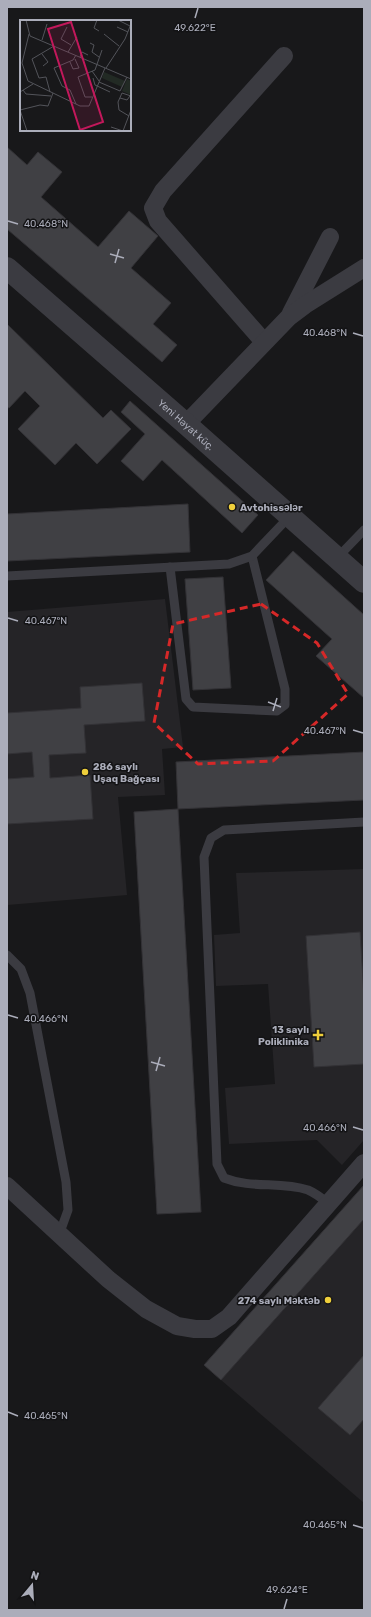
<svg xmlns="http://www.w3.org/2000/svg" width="371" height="1617" font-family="Rubik,sans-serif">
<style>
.built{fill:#252427}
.building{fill:#404044;stroke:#333236}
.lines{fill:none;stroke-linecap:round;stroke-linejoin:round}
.service{stroke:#3b3b41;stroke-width:9}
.minor{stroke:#3b3b41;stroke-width:18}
.tertiary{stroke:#3b3b41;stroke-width:22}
.marked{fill:none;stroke:#d62828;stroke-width:3;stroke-dasharray:8 5;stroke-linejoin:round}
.ticks{fill:none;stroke:#abadba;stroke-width:1.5}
.poi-dot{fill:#efcf3b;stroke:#131315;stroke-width:1.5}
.labels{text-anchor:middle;stroke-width:3;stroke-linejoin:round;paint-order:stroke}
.street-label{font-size:10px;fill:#abadba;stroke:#131315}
.poi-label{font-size:10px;font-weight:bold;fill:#abadba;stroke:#131315;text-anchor:start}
.inset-road{fill:none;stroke:#53545a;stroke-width:1}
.view{fill:#c2185b;fill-opacity:0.15;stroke:#c2185b;stroke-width:2}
.inset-edge{fill:none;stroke:#abadba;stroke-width:2}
.ticks-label{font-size:10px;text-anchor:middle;fill:#abadba;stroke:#131315;stroke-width:3;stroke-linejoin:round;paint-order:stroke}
</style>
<rect width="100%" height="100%" fill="#18181a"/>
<g class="built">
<path d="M165,599L183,747L162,749L165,795L118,797L127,895L7,905V612Z"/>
<path d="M364,869V1140L342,1165L317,1140L229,1144L225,1088L275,1084L268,984L216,986L214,935L240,933L236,873Z"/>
<path d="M364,1219V1503L221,1380Z"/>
</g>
<g class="building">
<path d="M7,147L27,165L38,152L62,172L41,197L98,247L129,211L158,236L131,268L171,303L153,324L177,345L162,362L7,229Z"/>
<path d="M7,324L103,418L111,410L131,429L97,464L76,443L55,465L18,429L40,406L25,391L9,408L7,407Z"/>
<path d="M130,401L258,515L242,533L162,460L143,481L121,461L145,434L121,412Z"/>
<path d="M188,504L190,552L7,561V514Z"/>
<path d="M293,551L364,615V698L316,656L332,639L266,580Z"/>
<path d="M223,577L231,688L193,690L185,579Z"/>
<path d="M142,683L145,721L84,725L86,753L49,755L50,778L90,775L93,819L7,824V779L34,777L32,752L7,754V713L81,708L80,687Z"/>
<path d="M364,752V800L178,809L176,762Z"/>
<path d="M178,809L201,1212L157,1214L134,812Z"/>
<path d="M360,932L364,997V1064L314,1067L306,936Z"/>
<path d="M364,1185V1219L221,1380L204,1365Z"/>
<path d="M364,1355V1419L350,1435L318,1408Z"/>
</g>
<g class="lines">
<g class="service">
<path d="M337,558L364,530"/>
<path d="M170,567L186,699L193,707L277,711L285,705V689L252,556"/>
<path d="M7,576L229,564L252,556L289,517"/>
<path d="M7,955L21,969L30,993L66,1182L68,1210L59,1235"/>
<path d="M329,1204C323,1199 315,1193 308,1190C280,1181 252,1189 224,1178L217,1164L204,857L211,838L224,830L364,822"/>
</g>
<g class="minor">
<path d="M291,313L330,237"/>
<path d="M264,342L158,221L153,208L163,191L284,56"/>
<path d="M186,424L289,317L305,305L364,268"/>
<path d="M7,1186L108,1279L146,1309L177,1326L195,1329H212L229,1317L364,1163"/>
</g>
<path class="tertiary" id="s1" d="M7,268L186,424L364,582"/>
</g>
<path class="marked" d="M261,604L317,643L348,694L273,761L198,764L154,723L173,624Z"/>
<path class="ticks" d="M195,18L198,8M8,221L18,224M110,254L124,258M115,263L119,249M353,333L363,336M8,618L18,621M268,702L281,707M273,711L277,698M353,730L363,733M8,1015L18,1018M151,1062L165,1066M156,1071L160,1057M353,1127L363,1130M8,1412L18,1416M353,1525L363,1528M284,1609L287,1599"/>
<g class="poi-dot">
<circle cx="232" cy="507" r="4"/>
<circle cx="85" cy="772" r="4"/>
<path d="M316 1029h4v4h4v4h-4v4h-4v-4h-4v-4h4z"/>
<circle cx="328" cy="1300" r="4"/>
</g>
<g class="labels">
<g class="street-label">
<text dy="4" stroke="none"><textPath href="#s1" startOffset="238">Yeni Həyat küç.</textPath></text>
</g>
<g class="poi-label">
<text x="240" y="511">Avtohissələr</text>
<text x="93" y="770">286 saylı<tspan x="93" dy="12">Uşaq Bağçası</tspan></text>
<text x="309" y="1033" text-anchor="end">13 saylı<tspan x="309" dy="12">Poliklinika</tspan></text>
<text x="320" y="1304" text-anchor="end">274 saylı Məktəb</text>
</g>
</g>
<g transform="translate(20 20)">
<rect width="111" height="111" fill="#18181a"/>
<path d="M84,52L105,61L102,67L82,58ZM107,59L111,61V75L102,71Z" fill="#222a24"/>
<path class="inset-road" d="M6,0L10,16L111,59M77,0L74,8L79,11M98,0L110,6M47,7L41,19L51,25M97,7L108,12M9,14L2,43L8,61L60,86H69L85,48M84,14L99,26M22,20L27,4M70,23L74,25L72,32L79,37M48,32L57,17M22,34L28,42L23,46M56,35L53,40L34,48L42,66L50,70L56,84M60,37L62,32L68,35M50,42L53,49L59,48L55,39M86,48L105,19L111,4M72,51L79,61M73,58L75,65L90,72M79,62L100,71L107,57M3,70L6,74L31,76M0,72L13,64M30,72L26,57L19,58L12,39L34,26M72,77H65L58,57L75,50L82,30M100,78L107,80L110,76M0,90L20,85L28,86L33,73M0,90L7,111M109,96L99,90L98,82L102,73L111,76M91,107L103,111M103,111L111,90"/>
<path class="view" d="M51,2L83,102L60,110L28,9Z"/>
<rect width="111" height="111" class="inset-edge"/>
</g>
<g class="ticks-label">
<text x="195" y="31">49.622°E</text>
<text x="46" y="227">40.468°N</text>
<text x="325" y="336">40.468°N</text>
<text x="46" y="624">40.467°N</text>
<text x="325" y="734">40.467°N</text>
<text x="46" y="1022">40.466°N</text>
<text x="325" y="1131">40.466°N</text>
<text x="46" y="1419">40.465°N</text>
<text x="325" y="1528">40.465°N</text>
<text x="287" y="1593">49.624°E</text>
</g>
<rect width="371" height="1617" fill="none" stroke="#abadba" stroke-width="16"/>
<g transform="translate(32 1585) rotate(18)" stroke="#131315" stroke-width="3" paint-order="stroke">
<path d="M0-3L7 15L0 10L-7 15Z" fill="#abadba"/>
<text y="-6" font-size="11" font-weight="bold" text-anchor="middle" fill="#abadba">N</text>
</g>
</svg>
